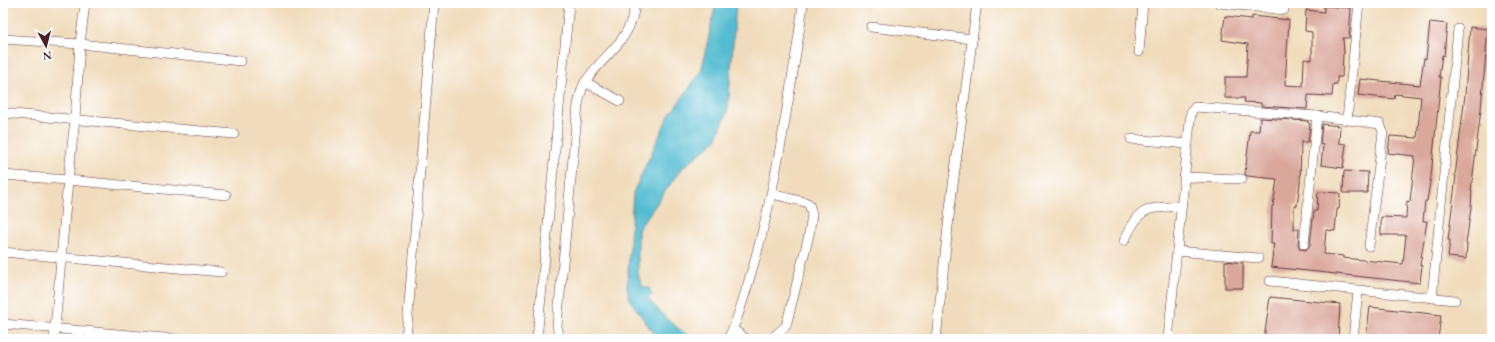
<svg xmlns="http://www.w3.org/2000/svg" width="1495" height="342" font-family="'EB Garamond',serif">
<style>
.water{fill:#53bcd0;stroke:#4e6e7e}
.building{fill:#daa79b}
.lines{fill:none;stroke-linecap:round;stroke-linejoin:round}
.street-casing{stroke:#633b41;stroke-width:10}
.street{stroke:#fff;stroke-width:9}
</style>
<rect width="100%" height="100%" fill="#fff"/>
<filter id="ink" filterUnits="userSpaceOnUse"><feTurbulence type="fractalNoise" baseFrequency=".025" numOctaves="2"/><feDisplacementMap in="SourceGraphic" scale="8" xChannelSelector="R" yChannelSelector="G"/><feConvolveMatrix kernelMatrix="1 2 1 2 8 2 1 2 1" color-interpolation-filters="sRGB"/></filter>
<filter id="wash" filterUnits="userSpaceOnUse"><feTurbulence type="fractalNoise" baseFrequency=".012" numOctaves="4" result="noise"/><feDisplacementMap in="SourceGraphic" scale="16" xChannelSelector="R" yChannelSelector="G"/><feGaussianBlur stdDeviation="0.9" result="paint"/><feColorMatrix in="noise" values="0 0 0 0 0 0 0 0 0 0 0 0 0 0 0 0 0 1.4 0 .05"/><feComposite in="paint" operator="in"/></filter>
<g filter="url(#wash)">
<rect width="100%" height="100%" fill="#f0dcbc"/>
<path class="water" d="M716,3H736L728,110L716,140L681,169L638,230V274L642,286L649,288L652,295L648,299L669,321L692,339H661L651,330L629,299L627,287L633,193L668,117L701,72Z"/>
<g id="blocks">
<g class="building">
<path d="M1324,6L1351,8L1349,38H1343L1344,54H1343L1342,77H1337V84H1333L1332,96L1308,95L1307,109L1261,106V103L1244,102L1245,98H1225V77H1246L1248,44L1222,40L1225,16L1252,19V16L1289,20L1285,85L1303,86L1304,59L1312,60V32L1305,31L1306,10L1324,12Z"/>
<path d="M1430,22L1447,24L1444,56L1442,55L1439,77H1441L1431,176L1427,201H1425L1423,221H1427L1420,265L1422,266L1420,283L1271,267L1274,244H1271L1272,206H1273L1277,179L1247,176L1245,174L1250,131H1259L1260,118L1308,121V123L1310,124L1308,142H1301L1300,183L1297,206L1294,205V229H1299L1298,244L1300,249L1306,250L1310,245L1314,211H1317L1318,192L1340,193L1339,209H1337L1335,231L1326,230L1324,254L1343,256V258L1403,264L1406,235H1381V217L1406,218L1407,201L1410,202L1415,156L1388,153L1390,136L1417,138L1421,97L1395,94L1394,99L1358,95L1360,79L1420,85L1424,58L1426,59Z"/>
<path d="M1470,27L1488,29L1481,109L1471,191H1472L1471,208L1466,244H1467L1466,259L1448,257L1450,240H1448L1456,176H1455L1465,95Z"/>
<path d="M1322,124L1340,126L1339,143L1346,144L1343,168L1321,165L1323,145L1320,144Z"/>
<path d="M1344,171L1368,172L1367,193H1343Z"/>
<path d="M1225,261L1243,263V288H1225Z"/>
<path d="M1270,297L1340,304L1338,339H1264Z"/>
<path d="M1370,307L1441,315L1438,339H1366Z"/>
</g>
</g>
</g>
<g filter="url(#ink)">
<use href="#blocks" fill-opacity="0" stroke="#633b41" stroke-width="1"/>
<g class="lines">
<g class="street-casing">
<g id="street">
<path d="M1219,3L1284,10"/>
<path d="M871,27L972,39"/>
<path d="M3,39L80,44L241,61"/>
<path d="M1139,52L1143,3"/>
<path d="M585,82L620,101"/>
<path d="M3,113L234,134"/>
<path d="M1347,119L1359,3"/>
<path d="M1131,139L1188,144"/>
<path d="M3,175L68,180L226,195"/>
<path d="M1184,177L1242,179"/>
<path d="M1124,241C1142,205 1144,209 1181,206"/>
<path d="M1304,244L1317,116"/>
<path d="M1177,251L1258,258"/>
<path d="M3,252L221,272"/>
<path d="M1270,281L1455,300"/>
<path d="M1432,298L1458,29"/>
<path d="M3,324L176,339"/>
<path d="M733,329L746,339"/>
<path d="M54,339L68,180L75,119L80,44L85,3"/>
<path d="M406,339L434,3"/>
<path d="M537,339L569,3"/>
<path d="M560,339L557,326L558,315L578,105C580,97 581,87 586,81C606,51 631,43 635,3"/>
<path d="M728,339C739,318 745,293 752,270C768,216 778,164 787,108C793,73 799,38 803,3"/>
<path d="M771,339L786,326L809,235L812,214L809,204L805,202L772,194"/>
<path d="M936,339L950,208L977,3"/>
<path d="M1168,339L1191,112L1195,107L1317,116L1380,124L1383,132L1369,246"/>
<path d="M1353,339L1358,291"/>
</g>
</g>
<use href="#street" class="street"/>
</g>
</g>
<rect width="1495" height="342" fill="none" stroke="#fff" stroke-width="16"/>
<g transform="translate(46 46) rotate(173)" stroke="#ffffff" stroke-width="3" paint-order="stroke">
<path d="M0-3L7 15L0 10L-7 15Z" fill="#4a1f2b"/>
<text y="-6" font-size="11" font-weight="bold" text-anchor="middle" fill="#4a1f2b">N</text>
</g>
</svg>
